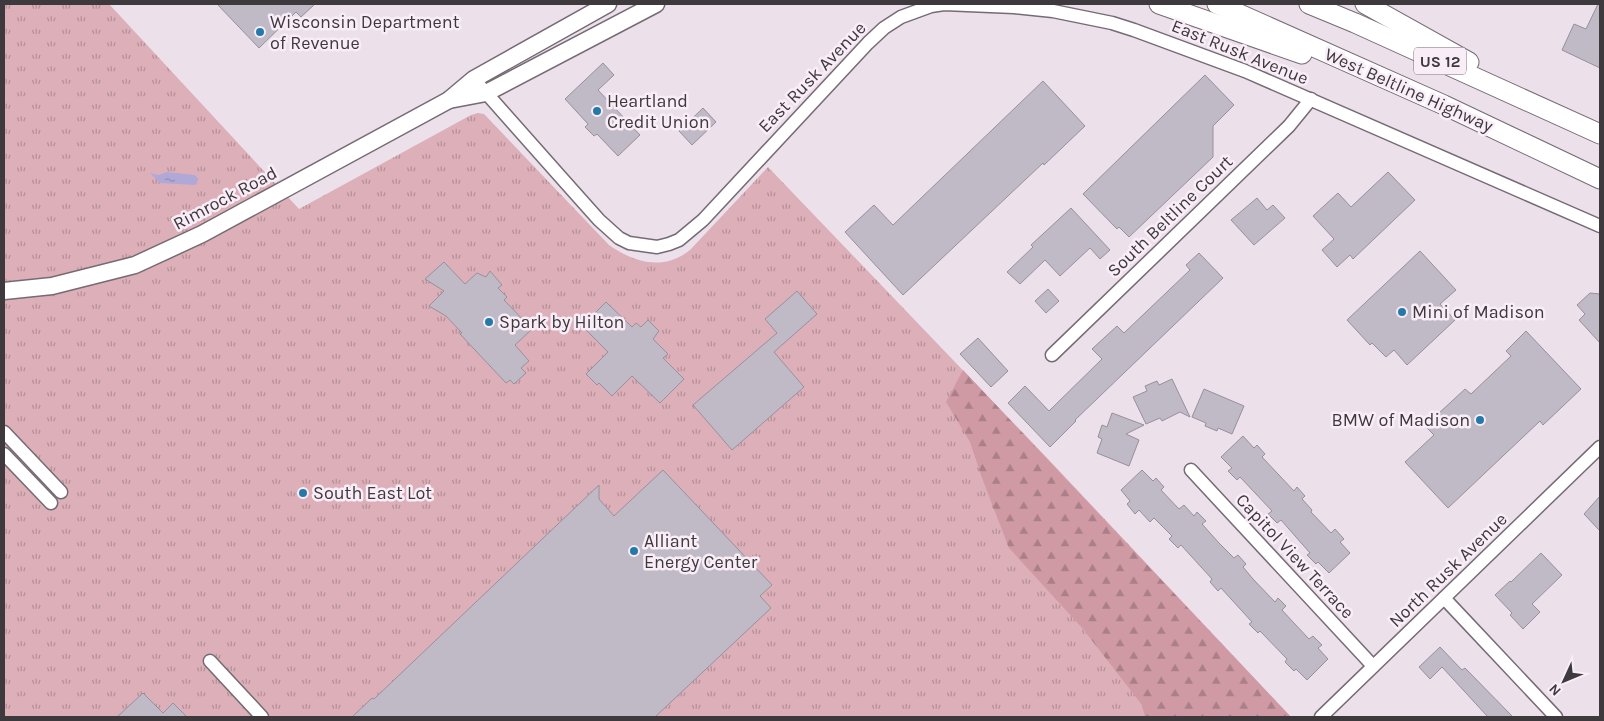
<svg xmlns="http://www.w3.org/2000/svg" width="1604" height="721" font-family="Karla,sans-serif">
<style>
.grass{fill:url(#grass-tufts)}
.forest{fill:url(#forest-firs)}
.water{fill:url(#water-ripples)}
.building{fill:#c0bac6;stroke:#97909c}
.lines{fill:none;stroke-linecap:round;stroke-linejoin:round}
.minor-casing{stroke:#756b74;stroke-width:15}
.major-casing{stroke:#756b74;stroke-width:19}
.highway-casing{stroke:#756b74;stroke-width:21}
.minor{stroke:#fff;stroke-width:12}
.major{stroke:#fff;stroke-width:16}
.highway{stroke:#fff;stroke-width:19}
.poi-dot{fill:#2579a9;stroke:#f9eef8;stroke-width:2}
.labels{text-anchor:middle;stroke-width:5;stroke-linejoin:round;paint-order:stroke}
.shield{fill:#f9eef8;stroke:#766f75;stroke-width:1}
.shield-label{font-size:16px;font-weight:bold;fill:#3e393d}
.poi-label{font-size:18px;fill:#3e393d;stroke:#f9eef8;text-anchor:start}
.street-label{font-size:18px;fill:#3e393d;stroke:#f9eef8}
</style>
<defs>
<pattern id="grass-tufts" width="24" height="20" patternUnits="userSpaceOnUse" patternTransform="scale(1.25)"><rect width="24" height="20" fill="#ddafb8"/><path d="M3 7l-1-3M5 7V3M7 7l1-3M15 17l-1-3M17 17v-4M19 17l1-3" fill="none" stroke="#b58f97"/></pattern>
<pattern id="forest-firs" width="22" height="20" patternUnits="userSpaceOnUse" patternTransform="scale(1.25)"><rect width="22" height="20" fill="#d09aa5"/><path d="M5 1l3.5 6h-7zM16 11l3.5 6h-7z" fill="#aa7f88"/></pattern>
<pattern id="water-ripples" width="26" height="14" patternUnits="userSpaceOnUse" patternTransform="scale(1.25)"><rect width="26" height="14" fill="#b0a8d7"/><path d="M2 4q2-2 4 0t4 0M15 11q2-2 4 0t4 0" fill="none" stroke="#918ab0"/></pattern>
</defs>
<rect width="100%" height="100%" fill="#ece0eb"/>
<path class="grass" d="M4,4H109L299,209L471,115L478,113L484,114L609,245C635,263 664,271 690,250L768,167L1049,460L1291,717H4Z"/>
<path class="forest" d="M963,370L1291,717H1145L1142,705L1083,629L1009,548L982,478L970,442L946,402Z"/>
<path class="water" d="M167,172L194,175L197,177L198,179L196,185L160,183L150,173L159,175Z"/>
<g class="building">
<path d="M217,4H315L301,17L296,12L259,48Z"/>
<path d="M1598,4H1600V68L1562,50L1574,24L1586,29Z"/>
<path d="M603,63L614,75L598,90L640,135L618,156L597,134L594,136L585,127L588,124L565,99Z"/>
<path d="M1205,75L1234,105L1213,126V157L1129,237L1119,227L1117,229L1083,194Z"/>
<path d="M1043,81L1085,126L1044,165L1043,163L903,295L845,232L874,205L893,225Z"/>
<path d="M703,108L716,122L692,145L679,131Z"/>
<path d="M1388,172L1415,200L1353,259L1350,255L1337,267L1322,250L1334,239L1313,216L1338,193L1351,207Z"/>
<path d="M1257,198L1267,210L1273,205L1285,218L1254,245L1231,220Z"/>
<path d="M1071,208L1110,250L1100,259L1090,248L1060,276L1045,260L1020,284L1007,272L1033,247L1031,245Z"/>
<path d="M1420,251L1456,290L1440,304L1455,320L1407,365L1394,350L1386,357L1372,343L1370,345L1347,320Z"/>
<path d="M1199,253L1223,278L1075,420L1076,421L1050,447L1008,403L1025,386L1049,411L1102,359L1092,349L1117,326L1124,333L1190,270L1186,265Z"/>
<path d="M444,262L465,284L477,273L486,277L490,271L502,285L498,288L507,297L504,300L532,329L515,345L529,361L521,368L526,373L514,384L510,380L506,383L460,334L462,333L446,316L429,306L444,291L425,279Z"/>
<path d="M1048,289L1059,301L1046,313L1035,301Z"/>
<path d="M797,291L817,314L774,352L804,387L732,450L693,405L777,333L765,319Z"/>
<path d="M1590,293L1600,294V343L1579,320L1585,314L1577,305Z"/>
<path d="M606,302L632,327L636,323L641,327L648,320L659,331L653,339L668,354L663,358L684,379L660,403L632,376L612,396L599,383L597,385L586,374L608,352L582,326Z"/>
<path d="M1526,331L1581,389L1543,425L1540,421L1448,508L1405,462L1434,435L1425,426L1465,389L1471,394L1511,356L1506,351Z"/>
<path d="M978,338L1008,371L991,387L960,354Z"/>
<path d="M1172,379L1190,417L1180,412L1162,421L1160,418L1146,424L1133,397L1147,391L1145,386L1157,381L1159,385Z"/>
<path d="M1204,389L1244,406L1232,434L1218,428L1217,431L1205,426L1206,423L1192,417Z"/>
<path d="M1112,413L1144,425L1126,434L1139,440L1129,466L1097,453L1102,439L1098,437L1102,425L1107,427Z"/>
<path d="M1243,436L1254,448L1257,445L1265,454L1262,457L1294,491L1297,487L1305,496L1302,499L1312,510L1311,512L1331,533L1335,529L1344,539L1340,542L1350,553L1329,573L1318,562L1316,564L1307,555L1310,553L1281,520L1277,523L1268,514L1272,511L1240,477L1237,480L1228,471L1232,468L1221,457Z"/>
<path d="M663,470L772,585L760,596L771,608L655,717H352L372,698L374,699L599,485V499L614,516Z"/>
<path d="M1142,470L1153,481L1156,478L1164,487L1161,490L1179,509L1184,505L1194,516L1197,512L1206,521L1202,524L1219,543L1234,558L1238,555L1246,564L1243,567L1253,579L1275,602L1278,598L1286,606L1282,610L1293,622L1309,639L1313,636L1322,645L1318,648L1328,659L1307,680L1296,669L1294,671L1285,662L1287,659L1260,631L1258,633L1249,624L1252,622L1221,588L1218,591L1210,582L1212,579L1181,545L1178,548L1169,539L1172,536L1154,518L1150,522L1139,510L1135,514L1127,504L1130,501L1121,490Z"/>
<path d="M1600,496V531L1584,514Z"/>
<path d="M1541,553L1562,575L1532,604L1540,612L1523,629L1510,615L1512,613L1495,595L1510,581L1511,582Z"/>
<path d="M1440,647L1462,670L1465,668L1513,717H1488L1442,667L1430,679L1419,667Z"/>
<path d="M143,693L163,713L173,703L187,717H117Z"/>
</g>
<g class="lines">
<g class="minor-casing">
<g id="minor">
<path d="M480,86L566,183L599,220L619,238L629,243L657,247L669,244L679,240L703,220L868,43L884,28L901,17L931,6L944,4L1014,7L1053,11L1112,23L1134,30L1245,71L1600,226"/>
<path d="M1052,355L1289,126L1311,99"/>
<path d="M4,432L61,492"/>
<path d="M4,454L51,503"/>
<path d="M1191,470L1373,666"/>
<path d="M1444,598L1556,717"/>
<path d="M210,661L262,717"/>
<path d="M1321,717L1600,447"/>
</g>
</g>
<g class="major-casing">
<g id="major">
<path d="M449,100L486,93L656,4"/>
<path d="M4,291L52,286L135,265L202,234L449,100L474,79L608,4"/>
</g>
</g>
<g class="highway-casing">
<g id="highway">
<path d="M1159,4L1302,54"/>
<path d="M1217,4L1444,105L1600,179"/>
<path d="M1309,4L1355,23L1600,134"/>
<path d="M1365,4L1469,62"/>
</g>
</g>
<use href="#minor" class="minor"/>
<use href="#major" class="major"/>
<use href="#highway" class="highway"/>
</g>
<g class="poi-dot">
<circle cx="260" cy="32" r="5"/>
<circle cx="597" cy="111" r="5"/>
<circle cx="1402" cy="312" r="5"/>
<circle cx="489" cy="322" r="5"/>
<circle cx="1480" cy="420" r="5"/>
<circle cx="303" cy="493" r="5"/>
<circle cx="634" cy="551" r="5"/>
</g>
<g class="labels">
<rect class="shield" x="1414" y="47.5" width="52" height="27" rx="4"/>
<g class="shield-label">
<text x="1440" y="67">US 12</text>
</g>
<g class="poi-label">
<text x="270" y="28">Wisconsin Department<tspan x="270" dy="21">of Revenue</tspan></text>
<text x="607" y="107">Heartland<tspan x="607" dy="21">Credit Union</tspan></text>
<text x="1412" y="318">Mini of Madison</text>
<text x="499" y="328">Spark by Hilton</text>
<text x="1470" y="426" text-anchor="end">BMW of Madison</text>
<text x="313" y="499">South East Lot</text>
<text x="644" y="547">Alliant<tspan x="644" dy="21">Energy Center</tspan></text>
</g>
<g class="street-label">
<text transform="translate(1240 52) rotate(22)" y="6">East Rusk Avenue</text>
<text transform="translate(812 77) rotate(-46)" y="6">East Rusk Avenue</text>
<text transform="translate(1409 90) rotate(24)" y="6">West Beltline Highway</text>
<text transform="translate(225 198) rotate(-28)" y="6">Rimrock Road</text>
<text transform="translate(1170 216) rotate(-44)" y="6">South Beltline Court</text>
<text transform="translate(1295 556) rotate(47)" y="6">Capitol View Terrace</text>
<text transform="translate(1448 570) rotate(-44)" y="6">North Rusk Avenue</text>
</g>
</g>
<rect width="1604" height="721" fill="none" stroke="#3e393d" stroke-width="10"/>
<g transform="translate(1564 681) rotate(226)" stroke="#f9eef8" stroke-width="4" paint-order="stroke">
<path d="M0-4L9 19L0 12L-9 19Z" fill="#3e393d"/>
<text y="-8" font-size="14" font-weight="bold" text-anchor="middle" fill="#3e393d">N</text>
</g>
</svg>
